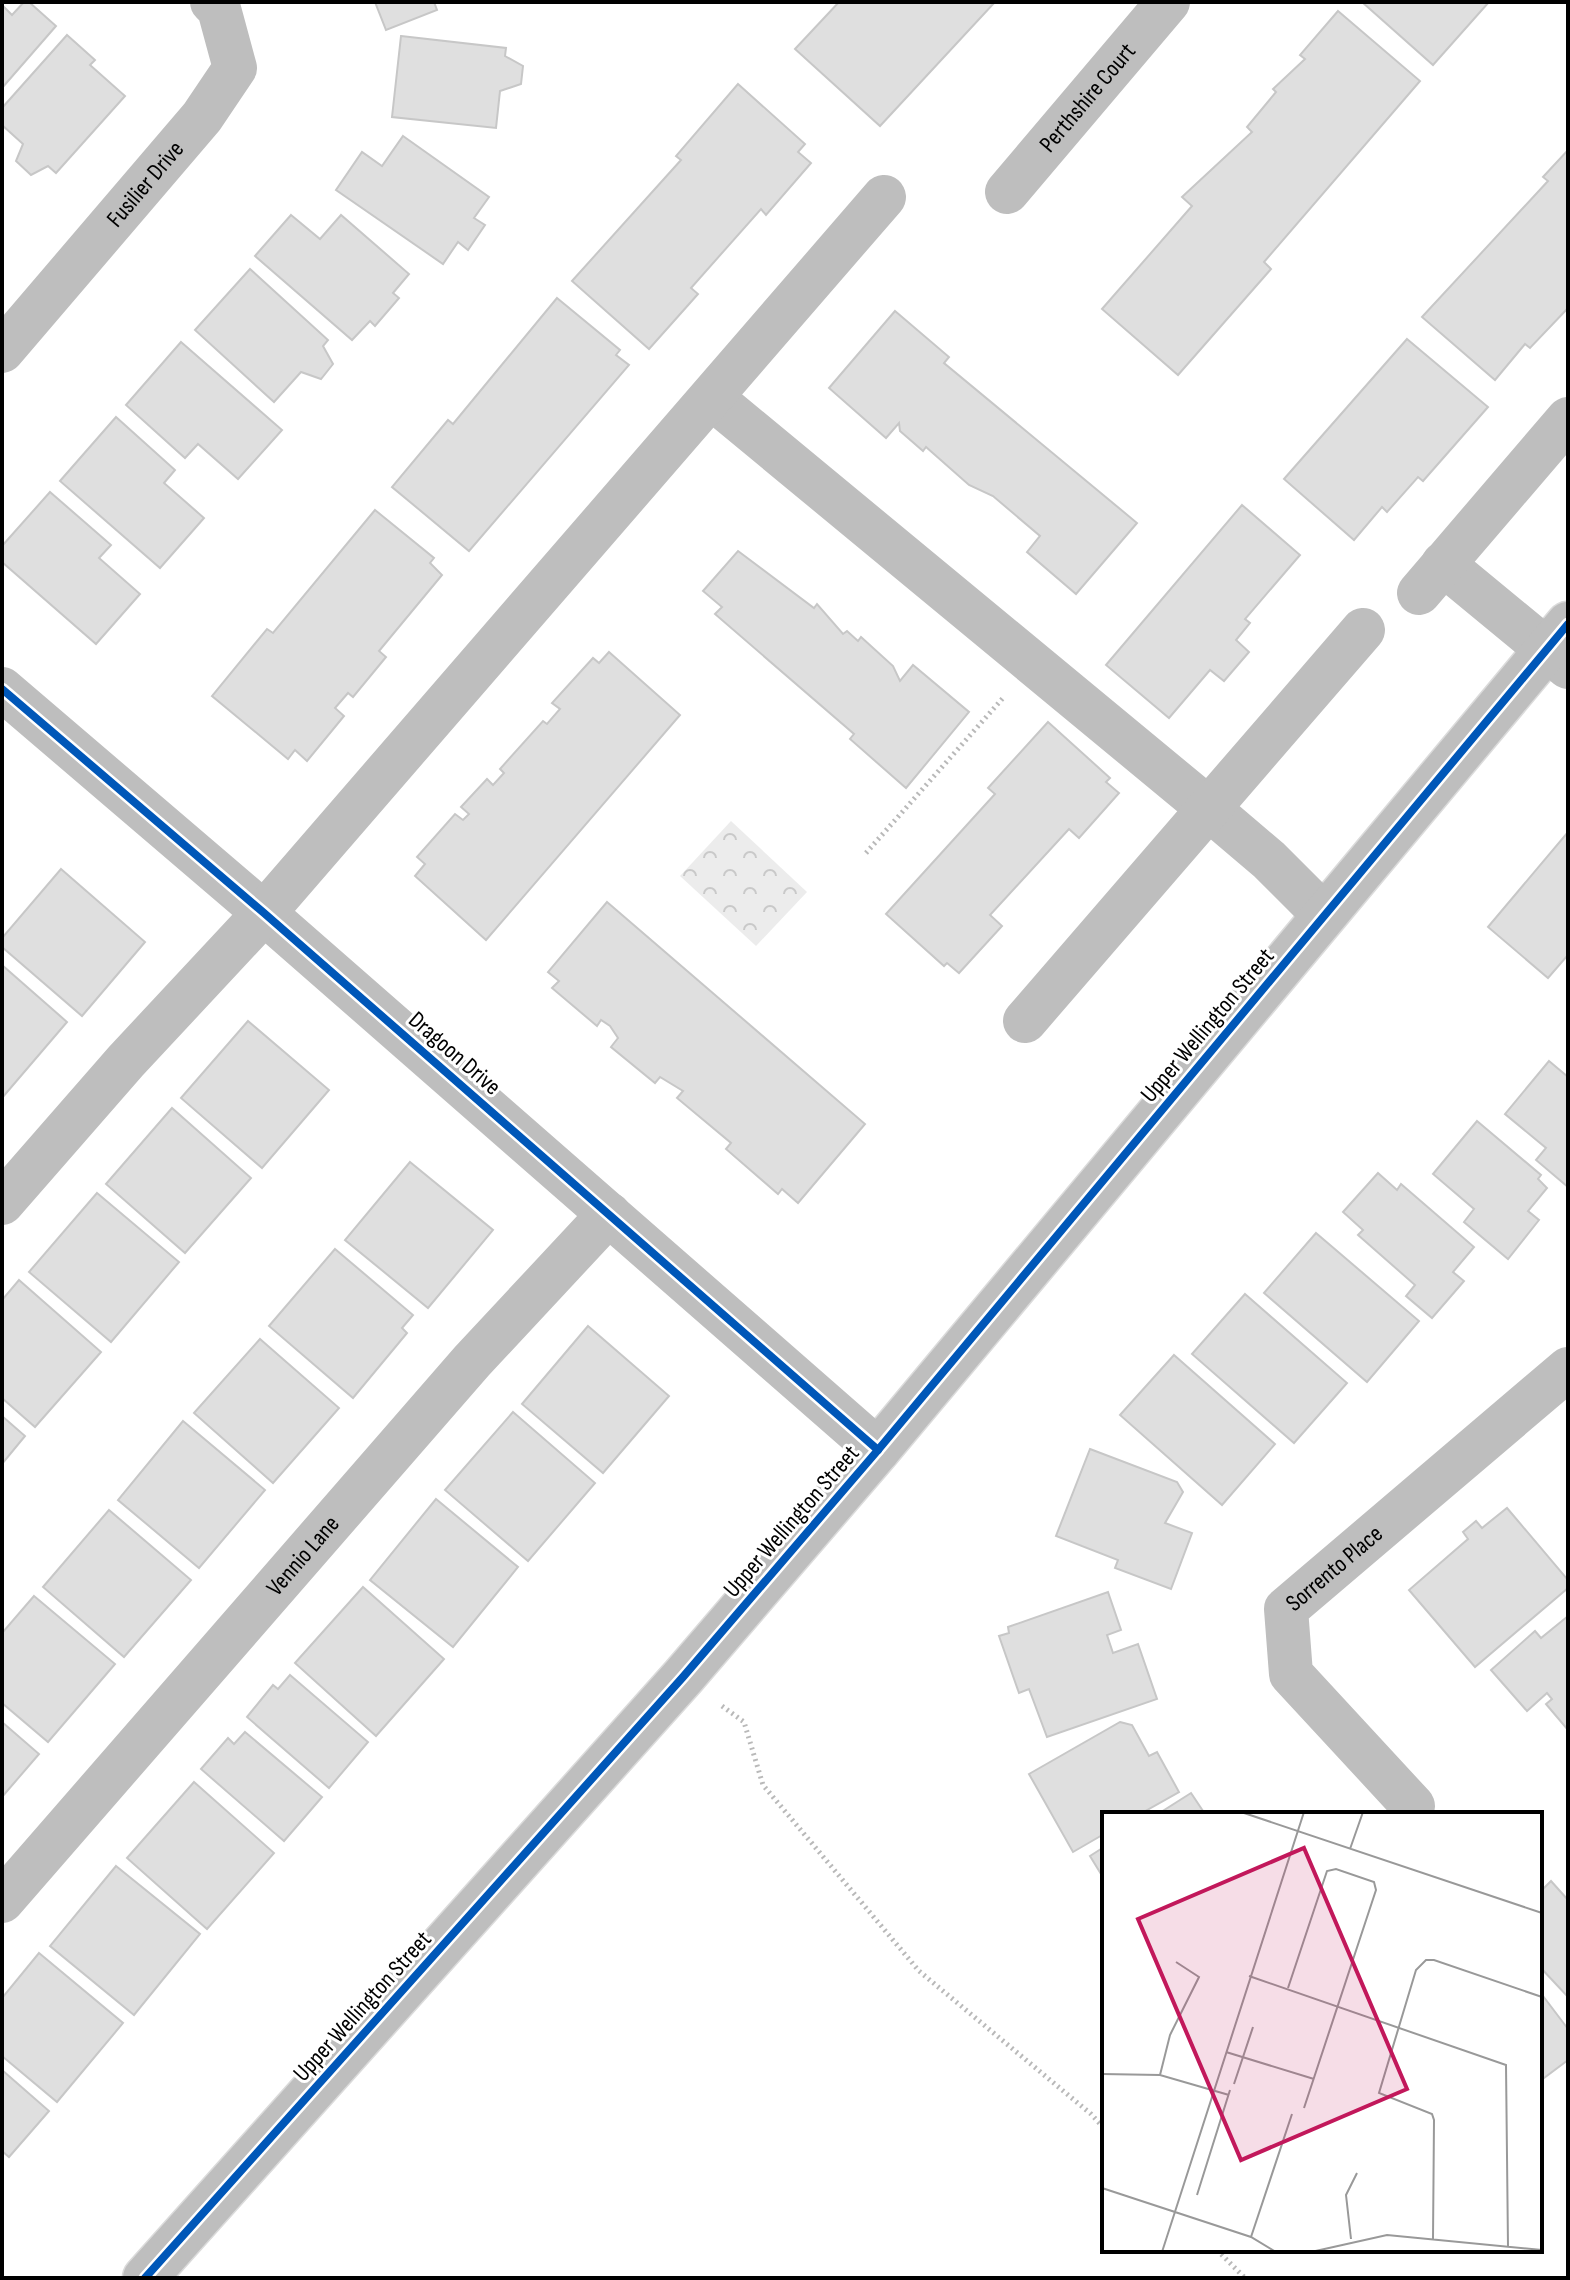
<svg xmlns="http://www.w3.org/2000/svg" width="1570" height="2280" font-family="'Sofia Sans Condensed',sans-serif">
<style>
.park{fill:url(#park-crowns)}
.building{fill:#dfdfdf;stroke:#c7c7c7;stroke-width:2}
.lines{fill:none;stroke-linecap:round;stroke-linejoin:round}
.major-casing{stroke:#dbdbdb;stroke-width:47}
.path{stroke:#b9b9b9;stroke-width:5;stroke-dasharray:2 4;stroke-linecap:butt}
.minor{stroke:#bebebe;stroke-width:44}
.major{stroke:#bebebe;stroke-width:44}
.cycleway-casing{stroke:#fff;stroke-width:13}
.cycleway{stroke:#0057b8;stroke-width:8}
.labels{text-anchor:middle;stroke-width:6;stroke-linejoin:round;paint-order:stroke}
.street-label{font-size:24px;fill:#000;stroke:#fff}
.inset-road{fill:none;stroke:#999;stroke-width:2}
.view{fill:#c2185b;fill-opacity:0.15;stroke:#c2185b;stroke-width:4}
.inset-edge{fill:none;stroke:#000;stroke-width:4}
</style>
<defs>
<pattern id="park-crowns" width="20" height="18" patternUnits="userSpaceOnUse" patternTransform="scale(2)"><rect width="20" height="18" fill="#ececec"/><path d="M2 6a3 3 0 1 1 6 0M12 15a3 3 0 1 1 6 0" fill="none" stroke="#c9c9c9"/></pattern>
</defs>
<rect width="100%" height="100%" fill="#fff"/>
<path class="park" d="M731,821L807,892L756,946L680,876Z"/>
<g class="building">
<path d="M24,2H29L56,26L2,88V5L12,15Z"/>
<path d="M375,2H434L437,10L386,30Z"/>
<path d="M839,2H995L880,126L795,49Z"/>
<path d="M1362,2H1489L1433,65Z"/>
<path d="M1338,11L1420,81L1264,262L1271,269L1178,375L1102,309L1192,206L1182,197L1252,132L1247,127L1276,92L1273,89L1305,59L1300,55Z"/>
<path d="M67,35L95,60L90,65L125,96L56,173L48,166L31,175L16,161L23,144L2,125V108Z"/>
<path d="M401,36L506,48L505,56L523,66L521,84L500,91L496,128L392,117Z"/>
<path d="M738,84L805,144L798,152L811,163L766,215L761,209L691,288L698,294L649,349L572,281L681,160L676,156Z"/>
<path d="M403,136L489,197L474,218L485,225L468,250L458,242L443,264L336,190L362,152L382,166Z"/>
<path d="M1568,150V308L1530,348L1525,344L1495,380L1422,317L1548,181L1543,177Z"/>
<path d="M291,215L320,239L341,215L409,274L393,293L399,298L375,326L370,321L352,340L255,256Z"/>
<path d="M250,269L328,340L323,346L333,364L321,379L301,372L274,402L195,330Z"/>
<path d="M557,298L620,350L616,355L629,365L469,551L392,487L448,420L453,424Z"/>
<path d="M895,311L949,357L944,363L1137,523L1076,594L1027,552L1040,536L993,496L969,485L926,447L923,451L900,431L899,423L886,438L829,388Z"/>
<path d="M1407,339L1488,407L1423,481L1418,477L1387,512L1382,507L1354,540L1284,479Z"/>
<path d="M181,342L282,430L238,479L198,444L185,458L126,405Z"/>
<path d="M116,417L175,470L164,483L204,518L160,568L60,481Z"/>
<path d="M50,492L111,545L99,558L140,594L96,644L2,562V546Z"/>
<path d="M1242,505L1300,555L1245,619L1250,623L1236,640L1249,652L1224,681L1210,670L1169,718L1106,665Z"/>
<path d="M375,510L434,558L430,563L442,575L379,651L386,657L353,697L348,693L335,708L344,716L307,761L295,750L288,759L212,696L267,629L273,633Z"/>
<path d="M738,551L814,608L817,604L843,634L847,631L858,641L861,637L893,666L900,681L913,665L969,712L906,788L850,739L854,734L715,614L722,607L703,591Z"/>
<path d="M609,652L680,715L486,940L415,876L425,864L417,857L455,814L463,820L469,814L461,807L487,779L493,785L504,773L500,769L543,721L547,724L560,709L552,703L593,658L599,663Z"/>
<path d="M1048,722L1110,778L1106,782L1119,793L1079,838L1069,829L990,915L1002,926L959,973L947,963L944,966L886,914L995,794L988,788Z"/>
<path d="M1568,832V955L1548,978L1488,927Z"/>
<path d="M61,869L145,942L82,1016L2,947V938Z"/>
<path d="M607,902L865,1124L798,1203L782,1189L778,1194L726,1149L731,1143L677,1098L683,1091L660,1077L655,1083L611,1047L618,1038L610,1026L601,1020L597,1026L552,988L559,981L548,972Z"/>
<path d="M2,965L67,1022L2,1098Z"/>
<path d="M248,1021L329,1090L262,1168L181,1098Z"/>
<path d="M1549,1061L1568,1077V1187L1536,1160L1546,1148L1505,1114Z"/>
<path d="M172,1108L251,1178L185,1253L106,1184Z"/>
<path d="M1477,1121L1541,1175L1538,1179L1547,1188L1528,1211L1539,1220L1508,1259L1464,1222L1474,1209L1433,1174Z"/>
<path d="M410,1162L493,1230L428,1308L345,1240Z"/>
<path d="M1378,1173L1397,1190L1401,1184L1474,1247L1453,1272L1464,1281L1432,1318L1406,1296L1415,1285L1358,1235L1363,1230L1343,1212Z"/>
<path d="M97,1193L179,1262L111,1342L29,1272Z"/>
<path d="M1316,1233L1419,1321L1367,1382L1264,1293Z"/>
<path d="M335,1249L413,1315L402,1328L407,1333L353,1398L269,1326Z"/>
<path d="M19,1280L101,1352L35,1427L2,1398V1300Z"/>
<path d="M1245,1294L1347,1383L1294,1443L1192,1354Z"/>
<path d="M588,1326L669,1396L603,1473L522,1404Z"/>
<path d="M260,1339L339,1408L273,1483L194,1413Z"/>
<path d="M1174,1355L1275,1444L1222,1505L1120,1415Z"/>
<path d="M513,1412L595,1483L528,1561L445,1490Z"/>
<path d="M2,1416L25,1436L2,1464Z"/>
<path d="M183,1421L265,1490L199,1568L118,1500Z"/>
<path d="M1090,1449L1177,1482L1183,1492L1165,1523L1192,1533L1171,1589L1115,1568L1118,1560L1056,1536Z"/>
<path d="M436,1499L518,1567L453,1647L370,1580Z"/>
<path d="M1507,1508L1568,1580V1588L1475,1667L1409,1590L1468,1539L1463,1532L1476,1521L1482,1528Z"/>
<path d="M109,1510L191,1580L124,1657L43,1587Z"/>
<path d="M363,1587L444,1659L376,1736L295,1663Z"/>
<path d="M1108,1592L1121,1630L1107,1635L1113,1653L1138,1644L1157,1699L1047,1737L1029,1689L1019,1693L999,1636L1009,1633L1008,1627Z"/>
<path d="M34,1596L115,1664L48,1742L2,1703V1633Z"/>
<path d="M1568,1616V1730L1546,1704L1552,1699L1547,1693L1527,1711L1491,1670L1535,1631L1541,1638Z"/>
<path d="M290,1675L368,1742L329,1788L247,1717L273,1685L278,1689Z"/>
<path d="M2,1722L39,1754L2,1797Z"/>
<path d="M1120,1722L1132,1725L1149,1756L1157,1752L1179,1792L1140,1814H1104V1834L1073,1852L1029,1774Z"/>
<path d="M245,1732L322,1797L284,1841L201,1769L228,1738L234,1744Z"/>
<path d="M194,1782L274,1853L207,1929L127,1858Z"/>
<path d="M1191,1793L1205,1814H1158Z"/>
<path d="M1104,1847V1879L1090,1856Z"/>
<path d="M116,1866L200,1934L134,2015L50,1946Z"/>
<path d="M1551,1881L1568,1900V1997L1540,1967V1888L1542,1890Z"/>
<path d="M39,1953L123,2023L57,2102L2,2056V1998Z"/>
<path d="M1540,1992L1568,2029V2060L1540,2081Z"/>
<path d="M2,2070L49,2111L9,2157L2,2151Z"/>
</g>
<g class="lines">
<g class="major-casing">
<path id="major" d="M145,2278L683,1677L878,1450L1568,624"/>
</g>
<g class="path">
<path d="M866,853L1003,698"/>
<path d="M722,1706L744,1722L763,1785L919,1971L1091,2114L1104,2128"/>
<path d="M1217,2250L1245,2278"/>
</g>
<g class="minor">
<path id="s1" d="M1007,192L1168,2"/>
<path id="s2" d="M2,351L202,117L235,68L219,9L212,2"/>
<path d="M712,398L1209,809L1269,860L1324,915"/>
<path d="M1443,564L1568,667"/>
<path d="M1419,593L1568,419"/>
<path d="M2,689L264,913L878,1450"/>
<path d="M1025,1021L1363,630"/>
<path d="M2,1203L126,1061L264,913L884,197"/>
<path id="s3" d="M1413,1806L1291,1674L1286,1609L1568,1369"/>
<path id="s4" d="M2,1901L472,1361L609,1214"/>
</g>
<use href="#major" class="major"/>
<g class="cycleway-casing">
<g id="cycleway">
<path d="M2,689L264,913L878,1450"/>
<path d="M145,2278L683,1677L878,1450L1568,624"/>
</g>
</g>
<use href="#cycleway" class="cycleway"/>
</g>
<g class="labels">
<g class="street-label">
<text dy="8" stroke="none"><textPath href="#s1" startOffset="124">Perthshire Court</textPath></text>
<text dy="8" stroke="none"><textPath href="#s2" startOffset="220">Fusilier Drive</textPath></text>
<text transform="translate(1207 1025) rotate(-50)" y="8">Upper Wellington Street</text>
<text transform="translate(455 1053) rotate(41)" y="8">Dragoon Drive</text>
<text transform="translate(791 1521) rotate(-49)" y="8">Upper Wellington Street</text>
<text dy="8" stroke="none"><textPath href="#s4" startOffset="458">Vennio Lane</textPath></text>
<text dy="8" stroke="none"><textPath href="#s3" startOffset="308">Sorrento Place</textPath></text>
<text transform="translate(362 2006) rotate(-48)" y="8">Upper Wellington Street</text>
</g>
</g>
<g transform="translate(1102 1812)">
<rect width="440" height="440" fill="#fff"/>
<path class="inset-road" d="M139,0L440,101M248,37L261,0M147,164L404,253L406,435M186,176L225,59L234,57L272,70L274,78L202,296M124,240L212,267M0,262L58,263L127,283M58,263L68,223L97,165L74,150M132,272L151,215M0,376L149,425L174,440M95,383L128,278M149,425L190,302M249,427L244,383L255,361M331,427L332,308L330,302L277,281L314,158L324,148H332L440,185M60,440L202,0M209,440L285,423L440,438"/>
<path class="view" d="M202,36L305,277L139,348L36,107Z"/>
<rect width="440" height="440" class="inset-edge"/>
</g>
<rect width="1570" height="2280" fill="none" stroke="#000000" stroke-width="8"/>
</svg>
